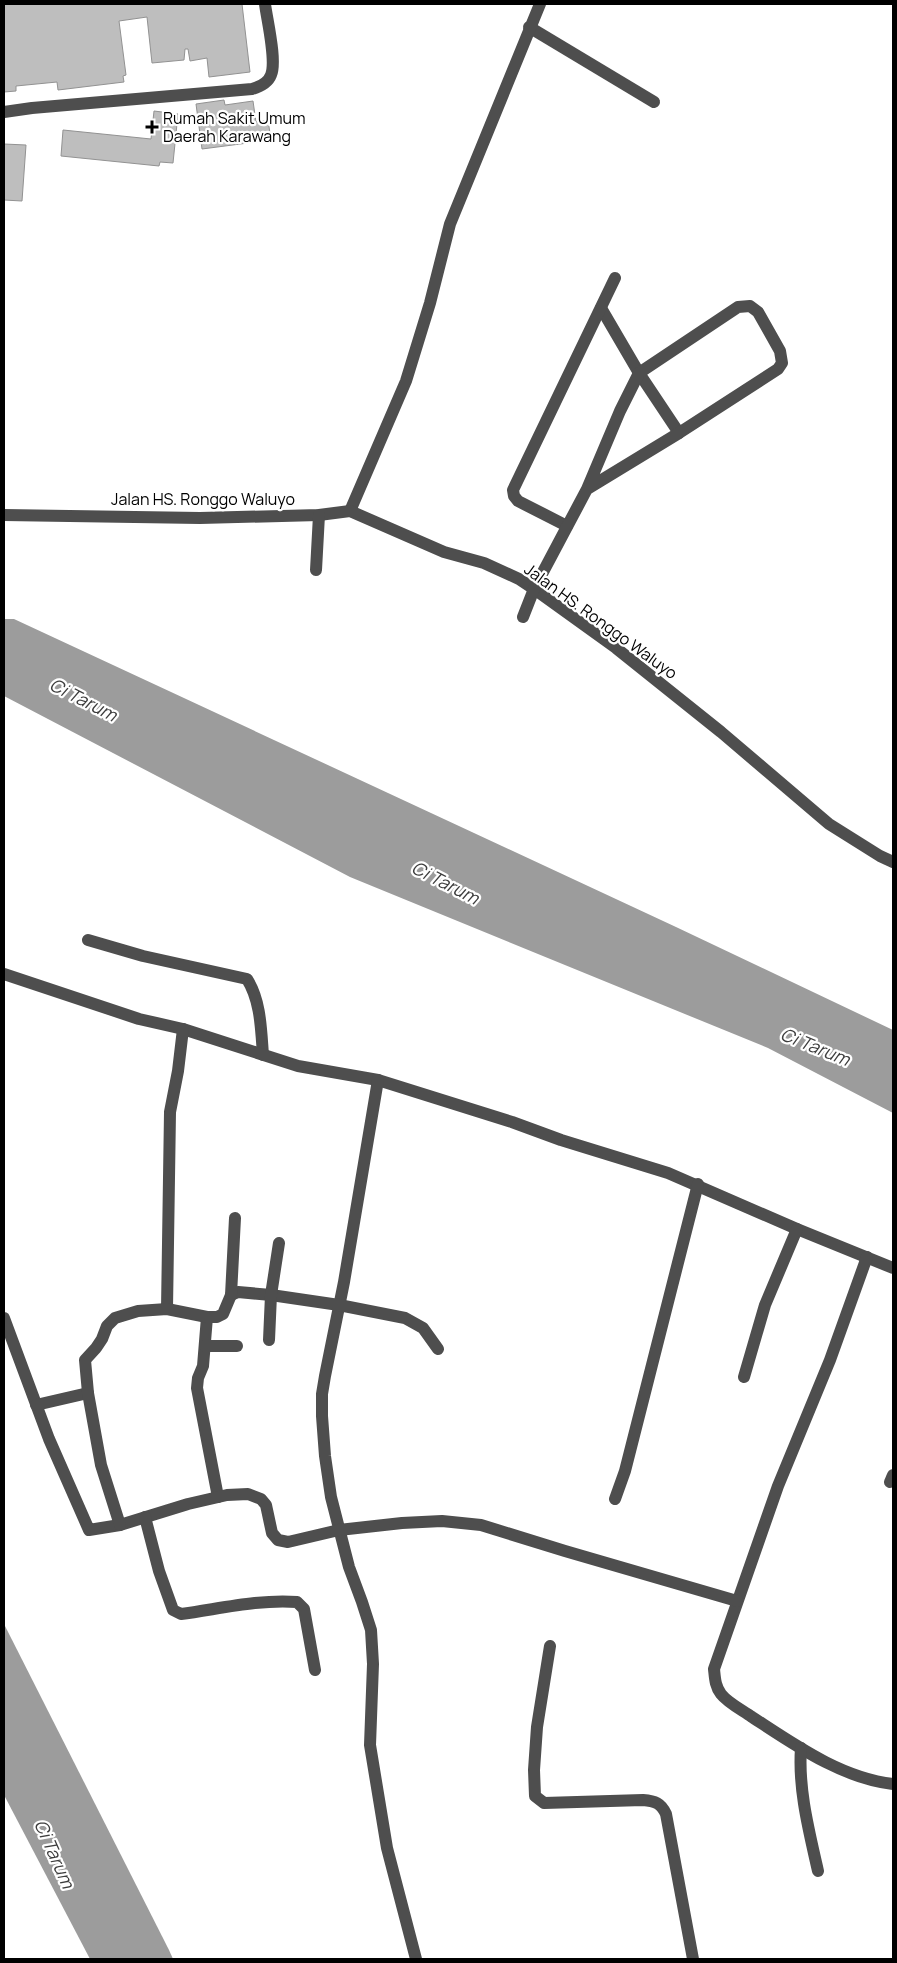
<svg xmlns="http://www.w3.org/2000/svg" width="897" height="1963" font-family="Manrope,sans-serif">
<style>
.water{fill:#9c9c9c}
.building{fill:#bebebe;stroke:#929292}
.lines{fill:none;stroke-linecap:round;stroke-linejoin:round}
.minor{stroke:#4e4e4e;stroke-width:12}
.poi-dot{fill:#000;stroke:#fff;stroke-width:2}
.labels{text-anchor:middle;stroke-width:4.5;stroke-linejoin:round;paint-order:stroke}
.poi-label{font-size:16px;fill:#000;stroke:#fff;text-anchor:start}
.street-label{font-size:16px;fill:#000;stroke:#fff}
.water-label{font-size:18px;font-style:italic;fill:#3d3d3d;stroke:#fff}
</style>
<rect width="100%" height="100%" fill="#fff"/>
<g class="water">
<path d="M4,619H14L676,927L893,1030V1113L768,1048L350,877L4,696Z"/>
<path d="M4,1624L169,1950L173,1959H90L4,1795Z"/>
</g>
<g class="building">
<path d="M4,4H242L250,72L209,77L207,58L190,61L188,49H185L184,60L152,63L147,17L119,21L126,75L123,76L124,82L58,90L57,82L16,86V91L4,92Z"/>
<path d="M224,100L225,105L253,101L256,122L268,120L271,140L202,149L196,104Z"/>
<path d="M154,111L178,114L173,163L160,162L159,166L61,156L63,130L151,139Z"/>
<path d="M4,144L26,145L22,201L4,200Z"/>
</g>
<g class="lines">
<g class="minor">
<path d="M529,27L654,102"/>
<path d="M4,112L32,108L252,89C259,87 268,83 271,75C277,61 267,20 265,4"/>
<path d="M601,308L639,373L679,433"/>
<path d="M350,511L406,381L430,303L450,224L540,4"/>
<path d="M4,515L200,518L319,515L350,511L444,552L484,563L519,579L534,589L616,648L721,732L829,824L880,856L893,862"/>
<path d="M567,526L518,501L514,496L513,490L615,278"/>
<path d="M316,570L319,515"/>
<path d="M523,617L534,589L587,489L620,411L639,373L738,307L750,306L758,312L780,351L782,363L778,369L679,433L587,489"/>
<path d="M88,940L143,956L247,979C261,1001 261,1030 263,1055"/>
<path d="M4,974L139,1019L183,1029L298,1066L378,1080L512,1122L561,1140L668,1173L797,1229L893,1268"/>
<path d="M378,1080L344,1282L325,1376L322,1394V1416L325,1456L331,1497L349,1567L362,1602L371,1630L373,1664L370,1745L387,1848L416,1959"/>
<path d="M867,1257L830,1360L778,1486L714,1669C715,1678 715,1686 721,1694C728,1703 742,1710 752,1717C795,1745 841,1778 893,1784"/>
<path d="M231,1295L238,1292L271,1295L339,1305L405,1318L423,1328L438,1349"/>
<path d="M167,1309L170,1112L178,1071L183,1029"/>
<path d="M207,1317L203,1366L198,1378L197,1388L218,1497"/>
<path d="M4,1318L49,1439L89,1530L120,1525L188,1504L227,1495L248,1494L261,1499L266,1505L272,1533L278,1540L288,1542L339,1530L402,1523L442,1521L481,1525L565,1551L737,1601"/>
<path d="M269,1340L271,1295L279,1243"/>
<path d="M205,1346H237"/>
<path d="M744,1377L765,1305L797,1229"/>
<path d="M36,1405L88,1393"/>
<path d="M890,1482L893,1475"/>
<path d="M615,1499L625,1471L698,1184"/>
<path d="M145,1517L159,1571L173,1610L181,1614C219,1609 259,1599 297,1602L304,1609L315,1670"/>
<path d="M120,1525L101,1465L88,1393L85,1360L96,1348L102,1339L107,1326L115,1318L138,1311L167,1309L207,1317H217L223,1314L231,1295L235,1218"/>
<path d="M550,1646L537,1727L534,1770L535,1796L544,1803L643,1800C655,1801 661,1803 666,1814L693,1959"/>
<path d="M801,1748C798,1789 809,1831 818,1871"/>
</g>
</g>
<path class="poi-dot" d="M149.5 119.5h5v5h5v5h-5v5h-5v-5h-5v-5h5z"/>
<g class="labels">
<g class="poi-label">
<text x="163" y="124">Rumah Sakit Umum<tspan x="163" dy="18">Daerah Karawang</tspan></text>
</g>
<g class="street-label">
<text x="203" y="505">Jalan HS. Ronggo Waluyo</text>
<text transform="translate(601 621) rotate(36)" y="6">Jalan HS. Ronggo Waluyo</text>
</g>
<g class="water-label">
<text transform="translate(83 700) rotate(27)" y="6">Ci Tarum</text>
<text transform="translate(445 883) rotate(27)" y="6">Ci Tarum</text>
<text transform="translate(815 1047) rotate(22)" y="6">Ci Tarum</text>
<text transform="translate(54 1854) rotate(66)" y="6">Ci Tarum</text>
</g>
</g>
<rect width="897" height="1963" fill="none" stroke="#000000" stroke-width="10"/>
</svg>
